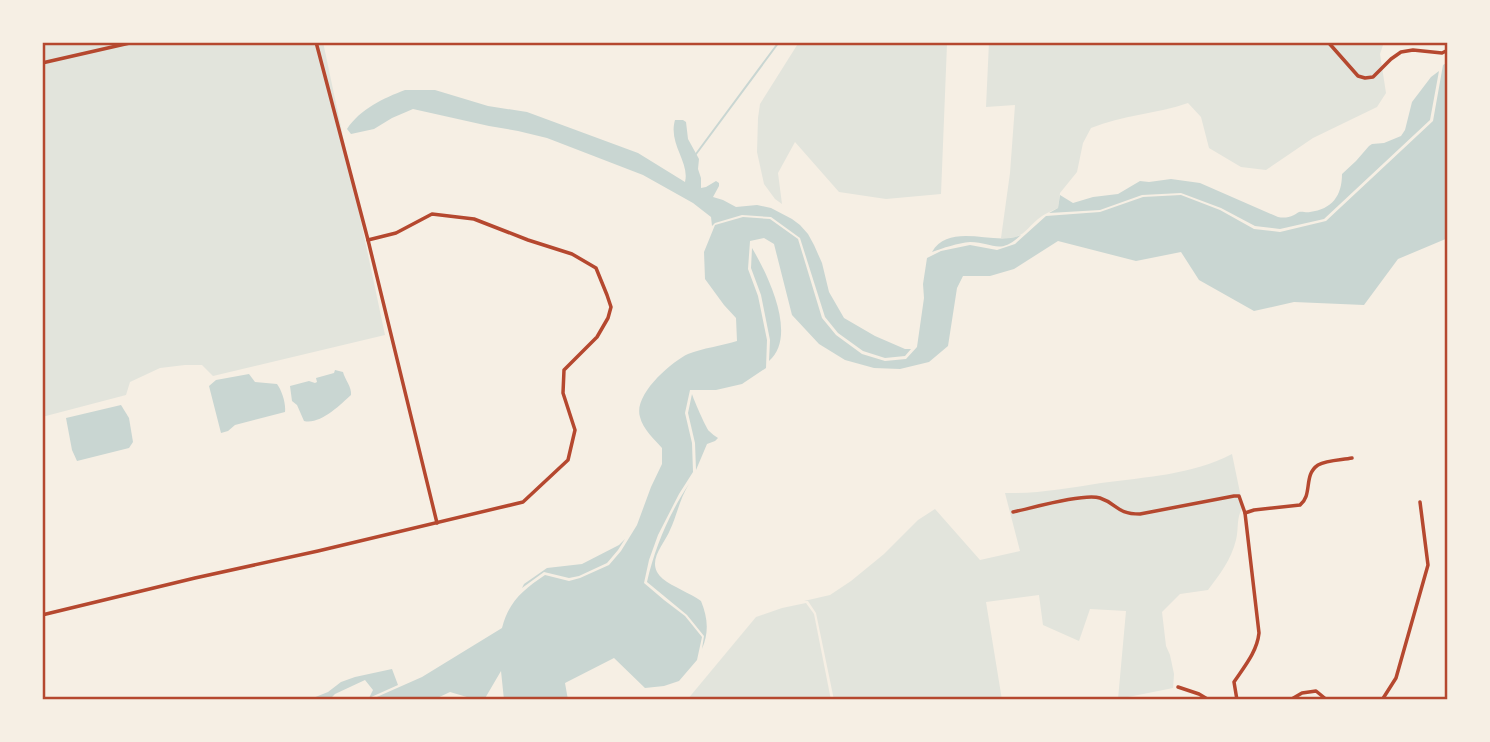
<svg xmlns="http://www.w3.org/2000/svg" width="1490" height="742" font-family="'Noto Serif',serif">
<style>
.green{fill:#e2e4dc}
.water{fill:#c9d6d2}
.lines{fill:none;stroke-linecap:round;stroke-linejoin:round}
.stream{stroke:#c9d6d2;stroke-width:2}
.minor{stroke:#b5482f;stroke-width:3.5}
.neatline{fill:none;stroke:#b5482f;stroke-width:2.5}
</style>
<rect width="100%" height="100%" fill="#f6efe4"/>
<g class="green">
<path d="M42,42H323L385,335L213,376L202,365H185L160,368L130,382L126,395L42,417Z"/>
<path d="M799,42H959L947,44L941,194L886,199L839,192L795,142L778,173L782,204L775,199L764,184L757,152L758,118L760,104Z"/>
<path d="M989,42H1384L1380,54L1386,93L1377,107L1313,138L1266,170L1241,167L1209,148L1201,117L1188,103C1157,114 1122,115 1091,128L1083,143L1077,172L1060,193L1058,208C1052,211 1046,213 1042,216C1025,228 1025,240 1001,238L1010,173L1015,105L986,107Z"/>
<path d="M1232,454L1243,507C1236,517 1239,528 1236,540C1231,560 1220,574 1208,590L1180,594L1162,612L1166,646L1170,655L1174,674L1173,689V688L1118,699L1126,611L1090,609L1079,641L1043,625L1039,595L986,602L1002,700H834L816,613L808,601H804L830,595L851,581L884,554L918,520L935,509L980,560L1020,551L1005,493C1037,494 1069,488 1101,483C1145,477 1192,475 1232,454Z"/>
<path d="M806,603L814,614L831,700H687L756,617L782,608Z"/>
</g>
<g class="water">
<path d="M1448,62V238L1398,259L1364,305L1294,302L1254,311L1199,280L1181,252L1136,261L1058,241L1014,269L990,276H963L957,288L948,346L929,362L900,369L874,368L845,360L819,344L792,315L774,244L764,238L750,241L748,269L758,296L767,340L766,368L742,384L716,390H690L685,413L692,443L693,472L679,494L658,535L649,560L644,583L664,600L685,616L702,637L697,660L679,681L664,686L645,688L614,658L565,683L568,700H504L501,671L484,700H477L450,692L433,700H370L422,677L502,628C509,601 523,590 545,575L569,581L580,578L609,565L621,551L637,525L651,487L662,464V448C654,439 643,429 640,417C633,395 671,362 688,354C703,348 721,346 737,341L736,318L724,305L705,279L704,252L715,225L743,217L770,219L798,239L822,318L836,335L862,354L885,361L906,359L917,347L924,298L923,284L927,258L941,251L970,245L997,250L1015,244L1046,216L1100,212L1143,197L1181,195L1220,210L1254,229L1280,232L1326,221L1433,121L1443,65Z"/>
<path d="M1439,71L1430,120L1324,219L1280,229L1255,226L1221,208L1181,193L1142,195L1100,210L1049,213L1058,208L1060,195L1073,203L1093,197L1118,194L1140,181L1149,182L1171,179L1200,183L1278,217C1283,218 1288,218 1294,215C1296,214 1297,213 1299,212C1302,211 1306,213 1310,212C1332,209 1342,196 1342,174L1356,161L1369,146L1372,144L1384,143L1401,136L1405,130L1412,102L1431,77Z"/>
<path d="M405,90H435L488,106L527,112L638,153L685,182C690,162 668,144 675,120H683L686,122L688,139L699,159L698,169L701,178V188L706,187L716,181L719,183V186L713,197L723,200L736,207L757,205L771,208L792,219L800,225L808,234L814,245L822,263L829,292L844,318L875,336L905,349H911L905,356L885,358L863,351L838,333L825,317L800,238L771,217L742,215L715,223L712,226L711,217L693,203L643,175L547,138L518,131L489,126L413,109L392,118L374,129L351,134L347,129C360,109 384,98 405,90Z"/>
<path d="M1021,235C999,256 993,242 970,242C958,243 943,248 932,252C950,221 996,247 1021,235Z"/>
<path d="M752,248C768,275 798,336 769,361L770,340L761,295L751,268Z"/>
<path d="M335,370L343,372C345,380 352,387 351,395C340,405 320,425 304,421L297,405L292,401L290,386L309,381L315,383L317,382L316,378L334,373Z"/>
<path d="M249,374L255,382L277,384C282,391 286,403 285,412L235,425L228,431L221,433L209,386L216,380Z"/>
<path d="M692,394C693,398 706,428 709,431C712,434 715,436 718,438L715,441L707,444L696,470L695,443L688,413Z"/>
<path d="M121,405L129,418L133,442L129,448L77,461L72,450L66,418Z"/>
<path d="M689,484C680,498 677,515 670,530C664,545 644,563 663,579C673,587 690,593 701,601C708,618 709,632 702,649L704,636L687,615L647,582C655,547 669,514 689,484Z"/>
<path d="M625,539L618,550L607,563L579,576L569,578L544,572L522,588L524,584L547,568L582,564L619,545Z"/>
<path d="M392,669L398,685L369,698L373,690L365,680L335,694L329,700H291H308L328,692L341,682L355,677Z"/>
</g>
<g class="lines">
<path class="stream" d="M696,154L779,42"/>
<g class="minor">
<path d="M316,42L368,240L437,523"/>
<path d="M1328,42L1358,76L1365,78L1373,77L1391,59L1401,52L1413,50L1442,53L1448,50"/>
<path d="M42,63L134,42"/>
<path d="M1013,512C1032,508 1084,493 1100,498C1118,504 1116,514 1140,514L1234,496H1239L1245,513L1259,633C1257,652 1244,667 1234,682L1237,700"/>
<path d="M1245,513L1254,510L1300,505C1313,495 1303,475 1318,465C1327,460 1342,460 1352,458"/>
<path d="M42,615L195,578L318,551L523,502L568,460L575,430L563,393L564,370L597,337L608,318L611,307L607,295L596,268L572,254L528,240L474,219L432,214L396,233L368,240"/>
<path d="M1178,687L1199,694L1209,700"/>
<path d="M1290,700L1302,693L1316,691L1327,700"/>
<path d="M1382,700L1396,678L1428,565L1420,502"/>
</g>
</g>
<rect width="1490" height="742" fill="none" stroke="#f6efe4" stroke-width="88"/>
<rect x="44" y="44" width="1402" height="654" class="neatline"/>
</svg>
